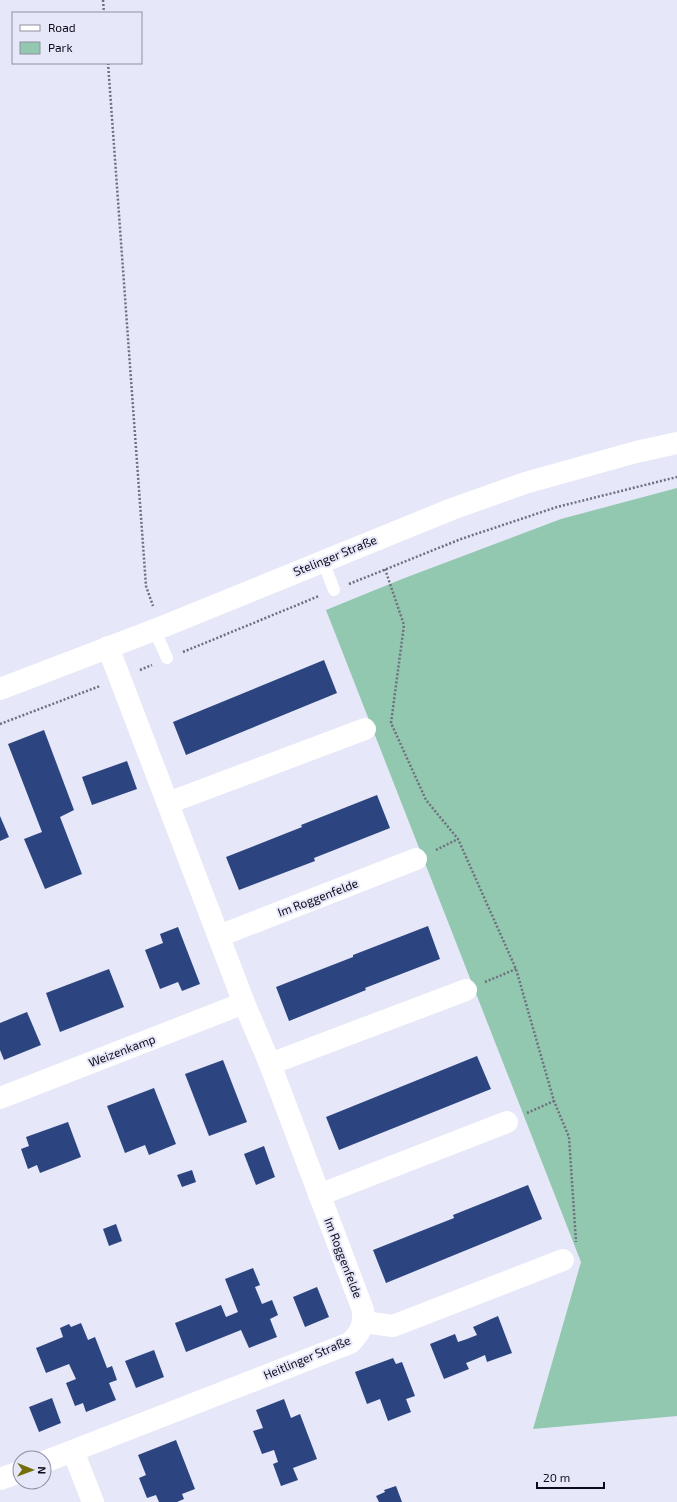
<svg xmlns="http://www.w3.org/2000/svg" width="677" height="1502" font-family="'Exo 2',sans-serif">
<style>
.green{fill:#93c8b0}
.building{fill:#2c4580}
.lines{fill:none;stroke-linecap:round;stroke-linejoin:round}
.path{stroke:#6f6f7f;stroke-width:2.5;stroke-dasharray:2 2;stroke-linecap:butt}
.lane{stroke:#fff;stroke-width:12}
.street{stroke:#fff;stroke-width:22}
.secondary{stroke:#fff;stroke-width:22}
.labels{text-anchor:middle;stroke-width:4;stroke-linejoin:round;paint-order:stroke}
.street-label{font-size:12px;fill:#0d0c1b;stroke:#e6e7f8}
</style>
<rect width="100%" height="100%" fill="#e6e7f8"/>
<path class="green" d="M677,488V1416L533,1429L581,1262L326,610L402,579L561,519Z"/>
<g class="building">
<path d="M324,660L337,693L186,755L173,722Z"/>
<path d="M44,730L74,810L60,817L82,874L45,889L24,839L42,832L8,744Z"/>
<path d="M127,761L137,789L92,805L82,777Z"/>
<path d="M377,795L390,828L314,858L315,861L239,890L226,857L302,827L301,825Z"/>
<path d="M0,816L9,837L0,841Z"/>
<path d="M428,926L440,959L365,988L366,990L289,1021L276,987L353,957V955Z"/>
<path d="M178,927L200,984L182,991L178,982L160,989L145,950L163,943L160,934Z"/>
<path d="M109,969L124,1007L60,1032L46,993Z"/>
<path d="M27,1012L41,1045L4,1060L0,1050V1023Z"/>
<path d="M477,1056L491,1089L339,1150L326,1117Z"/>
<path d="M223,1060L247,1122L209,1136L185,1074Z"/>
<path d="M154,1088L176,1144L149,1155L145,1145L125,1153L107,1106Z"/>
<path d="M68,1122L81,1157L40,1173L37,1165L28,1169L21,1149L29,1146L26,1137Z"/>
<path d="M264,1146L275,1177L256,1185L244,1154Z"/>
<path d="M192,1170L196,1182L182,1187L177,1175Z"/>
<path d="M528,1185L542,1219L386,1283L373,1250L454,1218L453,1215Z"/>
<path d="M116,1224L122,1241L109,1246L103,1229Z"/>
<path d="M253,1268L260,1285L255,1287L262,1304L272,1300L278,1315L270,1319L277,1337L249,1348L241,1330L186,1352L175,1323L221,1305L226,1317L238,1312L225,1279Z"/>
<path d="M317,1287L329,1317L305,1327L293,1297Z"/>
<path d="M498,1316L512,1353L487,1362L485,1355L476,1359L466,1363L469,1369L444,1379L430,1344L455,1334L458,1342L467,1339L477,1335L473,1327Z"/>
<path d="M81,1323L88,1340L95,1337L107,1368L112,1366L117,1380L109,1383L116,1400L86,1412L83,1403L75,1406L66,1383L76,1379L69,1364L46,1373L36,1348L63,1337L60,1328L69,1324L71,1327Z"/>
<path d="M154,1350L164,1377L136,1388L125,1361Z"/>
<path d="M393,1358L396,1364L402,1362L415,1396L406,1399L411,1412L388,1421L380,1399L367,1404L355,1372Z"/>
<path d="M52,1398L61,1423L39,1432L29,1407Z"/>
<path d="M284,1399L291,1418L300,1414L317,1459L293,1468L298,1480L281,1486L273,1464L278,1462L274,1450L262,1454L253,1431L263,1428L256,1410Z"/>
<path d="M176,1440L195,1489L182,1494L184,1499L177,1502H159L156,1495L147,1498L139,1478L146,1475L138,1455Z"/>
<path d="M396,1486L402,1502H379L376,1496L385,1492L384,1490Z"/>
</g>
<g class="lines">
<g class="path">
<path d="M103,0L104,13"/>
<path d="M108,63L146,586L153,606"/>
<path d="M385,569L404,625L391,723L426,800L458,839L516,969L554,1101L569,1137L576,1242"/>
<path d="M349,584L461,539L557,507L677,477"/>
<path d="M183,652L319,596"/>
<path d="M140,670L152,665"/>
<path d="M0,724L100,686"/>
<path d="M436,850L458,839"/>
<path d="M485,982L516,969"/>
<path d="M527,1113L554,1101"/>
</g>
<g class="lane">
<path d="M323,561L334,590"/>
<path d="M154,629L167,658"/>
</g>
<g class="street">
<path d="M168,803L365,729"/>
<path d="M219,936L416,859"/>
<path d="M270,1064L466,990"/>
<path d="M0,1098L244,1003"/>
<path d="M319,1195L507,1122"/>
<path d="M364,1322L393,1326L563,1260"/>
<path d="M73,1451L93,1502"/>
<path d="M44,1462L350,1343C361,1332 364,1326 363,1310L270,1064L244,1003L108,647"/>
<path d="M0,1479L20,1472"/>
</g>
<path class="secondary" d="M0,689L162,627L452,509L525,483L636,452L677,443"/>
</g>
<g class="labels">
<g class="street-label">
<text transform="translate(335 556) rotate(-22)" y="4">Stelinger Straße</text>
<text transform="translate(318 898) rotate(-21)" y="4">Im Roggenfelde</text>
<text transform="translate(122 1051) rotate(-21)" y="4">Weizenkamp</text>
<text transform="translate(343 1258) rotate(69)" y="4">Im Roggenfelde</text>
<text transform="translate(307 1358) rotate(-23)" y="4">Heitlinger Straße</text>
</g>
</g>
<rect x="12" y="12" width="130" height="52" fill="#e6e7f8" stroke="#8f8fa0"/>
<rect x="20" y="25" width="20" height="6" fill="#ffffff" stroke="#8f8fa0"/>
<text x="48" y="32" font-size="12" fill="#0d0c1b">Road</text>
<rect x="20" y="42" width="20" height="12" fill="#93c8b0" stroke="#8f8fa0"/>
<text x="48" y="52" font-size="12" fill="#0d0c1b">Park</text>
<g transform="translate(32 1470) rotate(91)"><circle r="19" fill="#e6e7f8" stroke="#8f8fa0"/>
<path d="M0-3L7 15L0 10L-7 15Z" fill="#756e0b"/>
<text y="-6" font-size="11" font-weight="bold" text-anchor="middle" fill="#0d0c1b">N</text>
</g>
<path d="M537 1482v6h67v-6" fill="none" stroke="#0d0c1b" stroke-width="2"/>
<text x="543" y="1482" font-size="12" fill="#0d0c1b" stroke="#e6e7f8" stroke-width="3" paint-order="stroke">20 m</text>
</svg>
